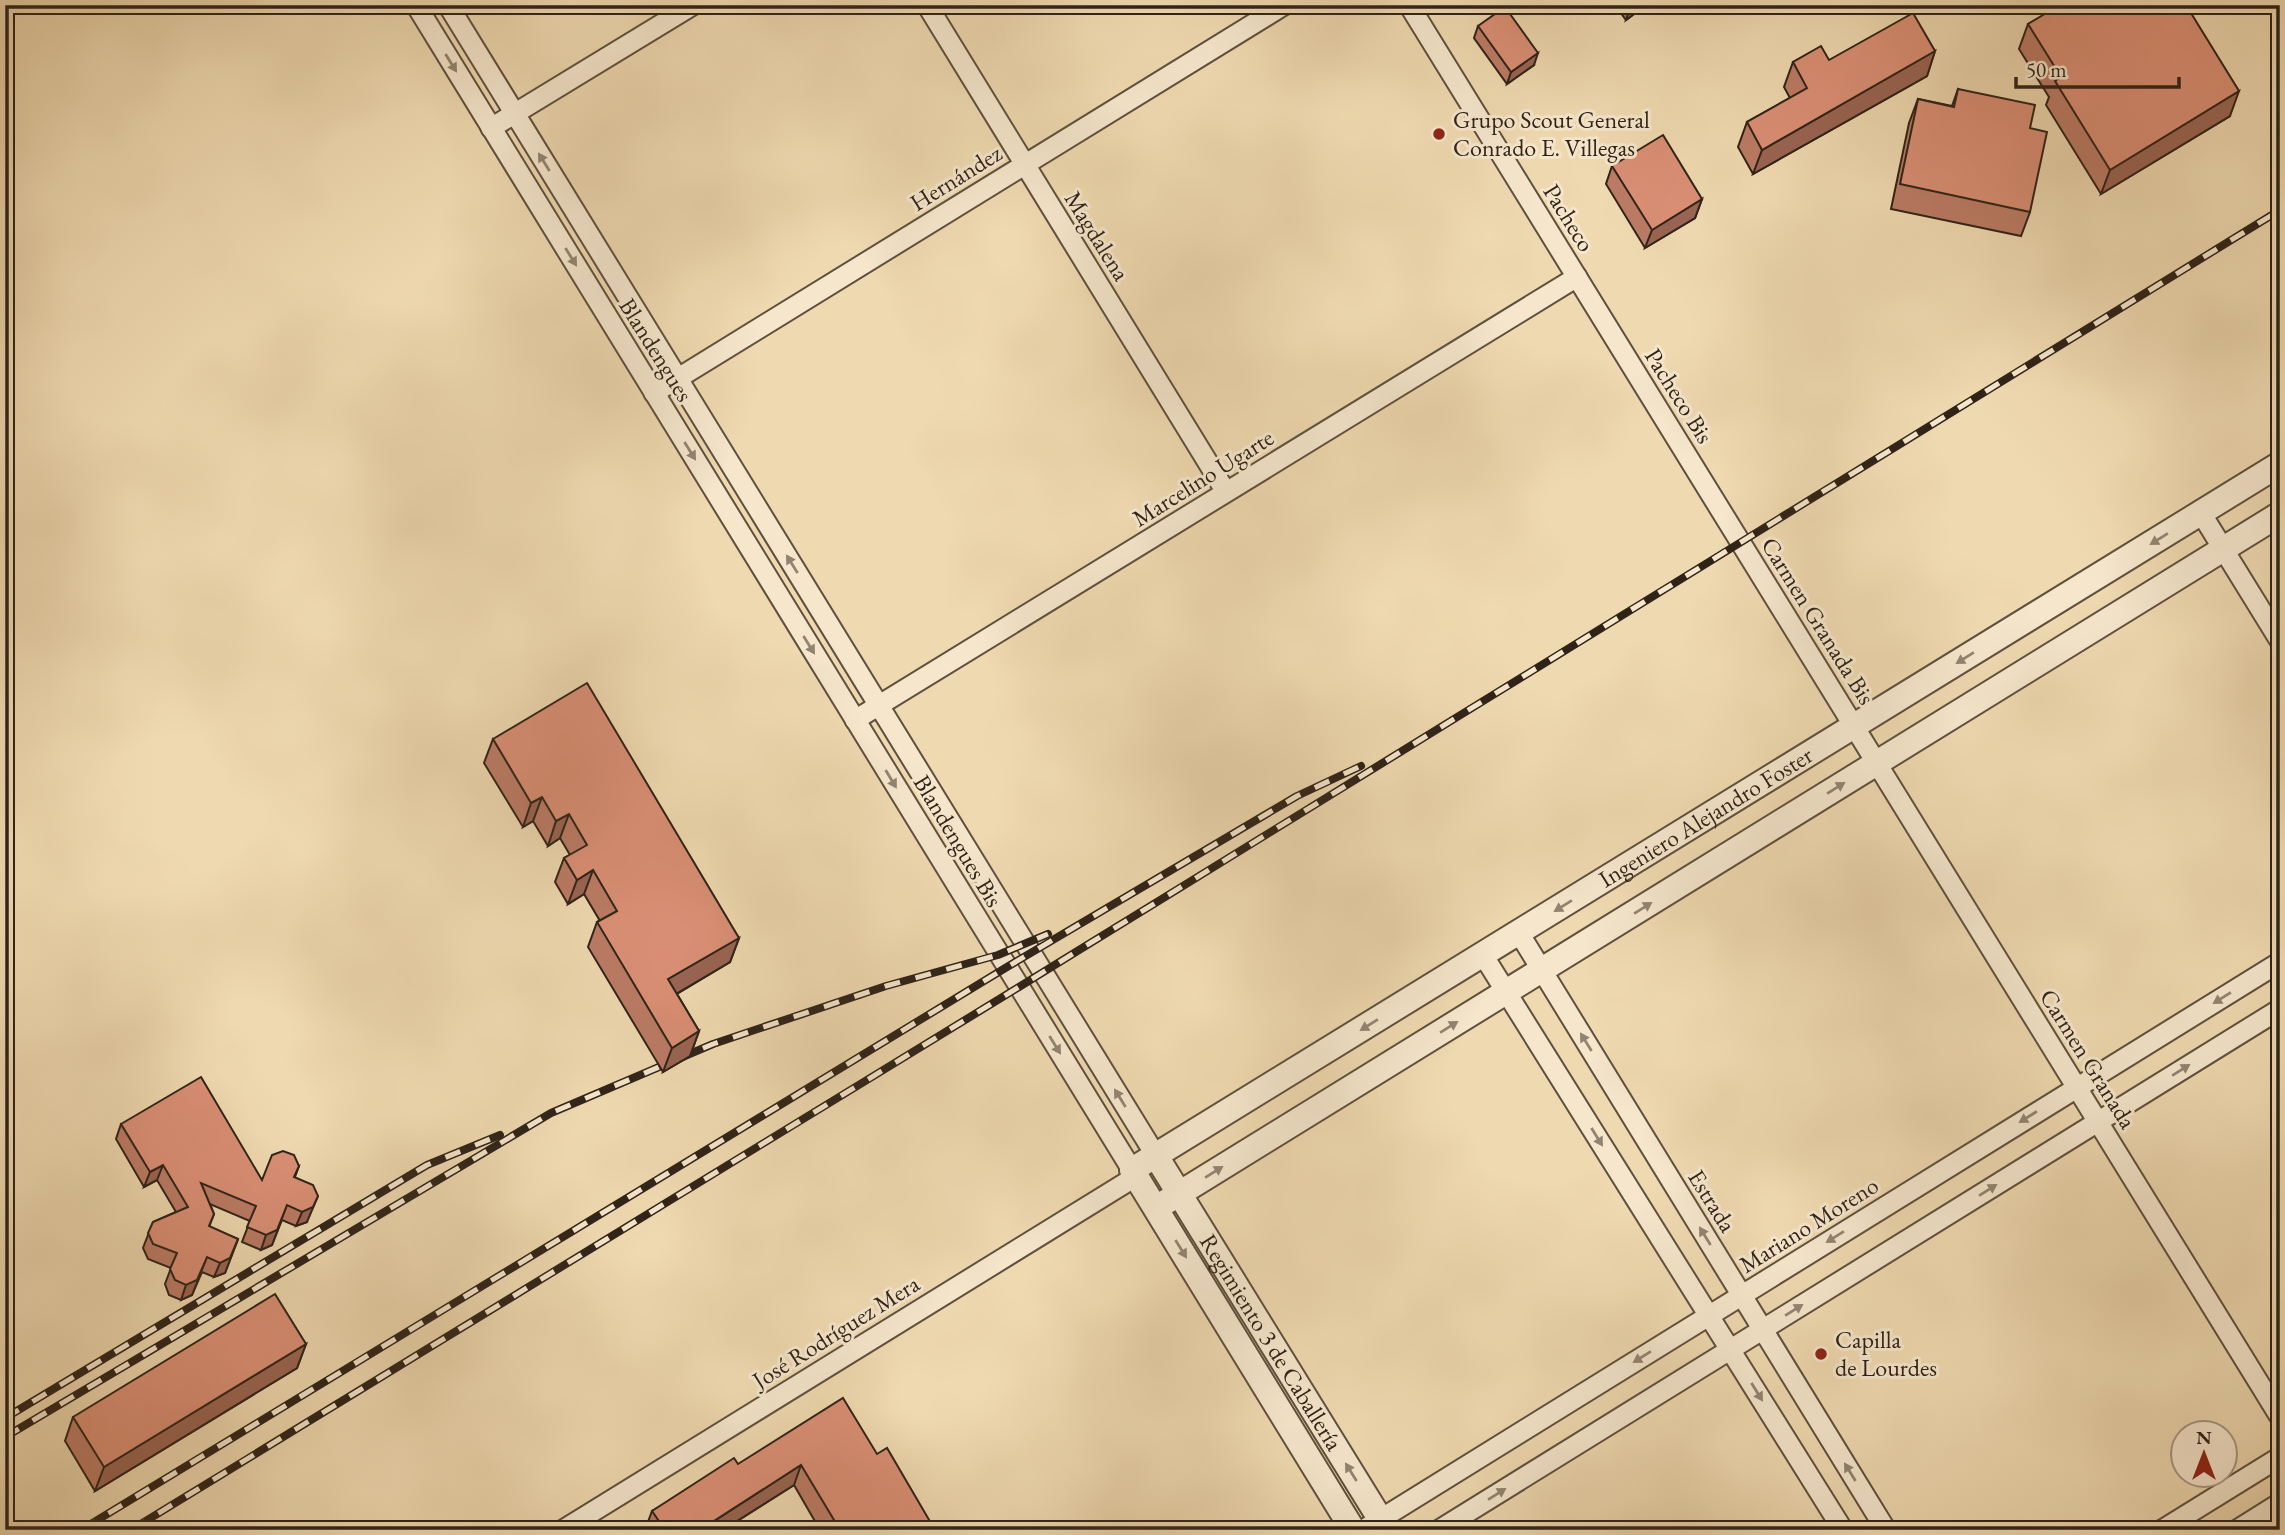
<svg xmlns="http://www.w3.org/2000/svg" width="2285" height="1535" font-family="'EB Garamond',serif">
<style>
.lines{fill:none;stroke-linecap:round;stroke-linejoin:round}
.minor-casing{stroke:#5f503e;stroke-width:23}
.tertiary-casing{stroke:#5f503e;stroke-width:28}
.minor{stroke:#f5e6cc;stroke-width:19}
.tertiary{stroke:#f5e6cc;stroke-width:24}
.rail-casing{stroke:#2f2318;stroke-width:8}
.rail{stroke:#f5e6cc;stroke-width:5;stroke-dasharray:16;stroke-linecap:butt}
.wall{fill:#bb7b65;stroke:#2f2318;stroke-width:2}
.shaded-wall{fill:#996452;stroke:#2f2318;stroke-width:2}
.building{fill:#da8f75;stroke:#2f2318;stroke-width:2}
.oneway{fill:#928472}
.poi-dot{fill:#8f2418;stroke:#f5e6cc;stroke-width:2.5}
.labels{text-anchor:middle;stroke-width:6;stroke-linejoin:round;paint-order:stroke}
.poi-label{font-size:24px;fill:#2f2318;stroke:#f5e6cc;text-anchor:start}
.street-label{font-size:24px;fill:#2f2318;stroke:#f5e6cc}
</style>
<rect width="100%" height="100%" fill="#efd9b0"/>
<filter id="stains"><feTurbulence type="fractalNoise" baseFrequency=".00286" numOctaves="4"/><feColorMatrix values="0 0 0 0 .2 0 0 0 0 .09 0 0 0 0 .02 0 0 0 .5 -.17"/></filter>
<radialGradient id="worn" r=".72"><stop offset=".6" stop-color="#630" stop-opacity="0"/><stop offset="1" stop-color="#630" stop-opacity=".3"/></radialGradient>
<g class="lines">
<g class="minor-casing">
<g id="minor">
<path d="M416,5L1132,1170"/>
<path d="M448,5L1156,1156"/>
<path d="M927,5L1226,492"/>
<path d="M1409,5L2280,1417"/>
<path d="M491,128L693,5"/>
<path d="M654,393L1284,5"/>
<path d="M2201,513L2280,641"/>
<path d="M855,720L1577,277"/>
<path d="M1519,933L1886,1530"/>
<path d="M1483,955L1843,1530"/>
<path d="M563,1530L1135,1177"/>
<path d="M1363,1530L2280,962"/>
<path d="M1439,1530L2280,1009"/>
<path d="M2162,1530L2280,1457"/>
<path d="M2237,1530L2280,1503"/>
</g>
</g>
<g class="tertiary-casing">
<g id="tertiary">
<path id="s1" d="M1156,1156L1387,1530"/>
<path d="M1156,1208L2280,514"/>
<path id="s2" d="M1353,1530L1132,1170L2280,464"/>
</g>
</g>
<use href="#minor" class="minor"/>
<use href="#tertiary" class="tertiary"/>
<g class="rail-casing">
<g id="rail">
<path d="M5,1418L427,1165L500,1135"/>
<path d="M5,1437L551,1113L713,1044L886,986L998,955L1048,934"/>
<path d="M81,1530L1007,967L1297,796L1361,766"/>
<path d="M131,1530L1019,987L2280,210"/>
</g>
</g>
<use href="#rail" class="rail"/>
</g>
<g class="wall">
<path d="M1615,5H1646L1626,20Z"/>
<path d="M2046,5H2186L2230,116L2101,194L2046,105L2049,97L2019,49L2028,24L2042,16Z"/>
<path d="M1478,26L1534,65L1507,84L1474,38Z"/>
<path d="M1935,51L1927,76L1753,174L1738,147L1747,122L1790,98L1784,87L1793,62L1829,60Z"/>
<path d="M1958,89L2030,128V212L2021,236L1891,209L1909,123L1918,99L1952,106Z"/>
<path d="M1612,166L1702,199L1695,218L1645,248L1606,184Z"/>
<path d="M493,739L739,938L730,962L677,994L699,1031L690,1056L663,1072L588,947L597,922L600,921L584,894L568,904L555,882L564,858L570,855L560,838L548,846L533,821L523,827L484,763Z"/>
<path d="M121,1124L262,1180L299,1166L295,1177L307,1222L296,1226L282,1220L272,1245L261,1250L242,1242L250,1221L210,1204L214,1214L209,1227L238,1239L225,1273L214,1277L202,1272L192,1295L181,1300L169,1295L165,1284L171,1268L148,1259L143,1248L153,1222L176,1212L157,1180L144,1187L116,1139Z"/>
<path d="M306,1344L297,1368L95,1491L65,1441L73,1417Z"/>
<path d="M877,1454L935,1530H820L794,1485L723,1530H645L652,1511L738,1464Z"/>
</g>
<g class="shaded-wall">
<path d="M1633,5H1646L1626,20L1630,8Z"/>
<path d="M1855,5H1862L1854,11Z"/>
<path d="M1935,51L1927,76L1753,174L1762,150Z"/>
<path d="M1538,53L1534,65L1507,84L1511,72Z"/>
<path d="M2239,91L2230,116L2101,194L2110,170Z"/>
<path d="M1702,199L1695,218L1645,248L1652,230Z"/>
<path d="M542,797L533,821L523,827L531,803Z"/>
<path d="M569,814L560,838L548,846L556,821Z"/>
<path d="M593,870L584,894L568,904L577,880Z"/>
<path d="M739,938L730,962L659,1004L668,979Z"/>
<path d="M699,1031L690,1056L663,1072L672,1048Z"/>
<path d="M163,1165L157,1180L144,1187L150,1172Z"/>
<path d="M318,1196L307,1222L296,1226L302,1212Z"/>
<path d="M287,1205L272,1245L261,1250L266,1235Z"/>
<path d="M238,1239L225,1273L214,1277L220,1263Z"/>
<path d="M207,1257L192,1295L181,1300L186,1285Z"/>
<path d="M306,1344L297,1368L95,1491L104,1467Z"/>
<path d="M801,1465L794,1485L723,1530H700Z"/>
</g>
<g class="building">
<path d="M2050,5H2186L2239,91L2110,170L2055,81L2061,77L2028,24L2053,9Z"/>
<path d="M1505,7L1538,53L1511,72L1478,26Z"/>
<path d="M1913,13L1935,51L1762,150L1747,122L1807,88L1793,62L1821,46L1829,60Z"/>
<path d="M1958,89L2035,105L2030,128L2047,132L2030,212L1900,184L1918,99L1954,107Z"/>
<path d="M1663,135L1702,199L1652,230L1612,166Z"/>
<path d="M587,683L739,938L668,979L699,1031L672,1048L597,922L617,911L593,870L577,880L564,858L587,845L569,814L556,821L542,797L531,803L493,739Z"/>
<path d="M201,1077L262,1180L272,1155L283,1151L294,1155L299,1166L294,1177L313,1185L318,1196L313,1207L302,1212L287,1205L277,1230L266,1235L247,1227L256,1206L201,1183L214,1214L209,1226L238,1239L230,1258L220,1263L207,1257L197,1280L186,1285L175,1280L170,1269L177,1253L153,1244L148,1233L153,1222L188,1207L163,1165L150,1172L121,1124Z"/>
<path d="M275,1294L306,1344L104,1467L73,1417Z"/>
<path d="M843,1398L877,1454L887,1448L935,1530H840L801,1465L700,1530H665L652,1511L734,1458L738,1464Z"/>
<path d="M954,1524L957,1530H944Z"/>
</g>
<defs><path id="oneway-solid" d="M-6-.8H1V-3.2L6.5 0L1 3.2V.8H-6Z" transform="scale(1.75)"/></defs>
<g class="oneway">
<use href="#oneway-solid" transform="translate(451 63) rotate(58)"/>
<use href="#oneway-solid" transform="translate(544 162) rotate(-122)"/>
<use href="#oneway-solid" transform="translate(571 257) rotate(58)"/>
<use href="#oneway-solid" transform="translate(690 451) rotate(58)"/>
<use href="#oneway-solid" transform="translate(2159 539) rotate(148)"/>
<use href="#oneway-solid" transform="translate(792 564) rotate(-122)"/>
<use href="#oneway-solid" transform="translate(809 645) rotate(58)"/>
<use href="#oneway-solid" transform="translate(1965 658) rotate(148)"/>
<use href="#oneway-solid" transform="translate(891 779) rotate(59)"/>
<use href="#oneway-solid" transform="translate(1836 788) rotate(-32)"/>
<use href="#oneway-solid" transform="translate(1563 906) rotate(148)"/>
<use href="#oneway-solid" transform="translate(1643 908) rotate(-32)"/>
<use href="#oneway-solid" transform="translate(2222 998) rotate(148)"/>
<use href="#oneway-solid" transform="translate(1369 1025) rotate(148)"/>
<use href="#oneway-solid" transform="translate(1449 1027) rotate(-32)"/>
<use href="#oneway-solid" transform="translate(1586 1042) rotate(-122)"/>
<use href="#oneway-solid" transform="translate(1055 1045) rotate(58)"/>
<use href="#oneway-solid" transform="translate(2181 1070) rotate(-32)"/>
<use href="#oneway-solid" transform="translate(1120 1098) rotate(-122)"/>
<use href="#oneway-solid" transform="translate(2028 1117) rotate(148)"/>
<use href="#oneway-solid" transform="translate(1597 1137) rotate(58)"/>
<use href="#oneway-solid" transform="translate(1214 1172) rotate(-32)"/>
<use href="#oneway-solid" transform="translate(1988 1190) rotate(-32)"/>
<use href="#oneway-solid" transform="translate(1705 1236) rotate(-122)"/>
<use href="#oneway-solid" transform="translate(1835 1237) rotate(148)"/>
<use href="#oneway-solid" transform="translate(1181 1249) rotate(58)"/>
<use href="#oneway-solid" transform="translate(1794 1310) rotate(-32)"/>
<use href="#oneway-solid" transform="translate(1642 1357) rotate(148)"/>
<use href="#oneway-solid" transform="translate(1757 1392) rotate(58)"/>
<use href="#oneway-solid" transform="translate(1351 1472) rotate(-122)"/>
<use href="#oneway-solid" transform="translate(1850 1472) rotate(-122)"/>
<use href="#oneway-solid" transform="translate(1497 1494) rotate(-32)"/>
</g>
<g class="poi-dot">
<circle cx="1439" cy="134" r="7"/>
<circle cx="1821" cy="1354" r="7"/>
</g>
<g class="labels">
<g class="poi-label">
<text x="1453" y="128">Grupo Scout General<tspan x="1453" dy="28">Conrado E. Villegas</tspan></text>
<text x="1835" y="1348">Capilla<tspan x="1835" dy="28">de Lourdes</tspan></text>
</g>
<g class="street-label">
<text transform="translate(956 178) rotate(-32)" y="8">Hernández</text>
<text transform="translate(1569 218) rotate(58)" y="8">Pacheco</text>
<text transform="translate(1097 236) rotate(58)" y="8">Magdalena</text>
<text transform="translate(656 350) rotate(58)" y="8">Blandengues</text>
<text transform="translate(1679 396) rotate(58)" y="8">Pacheco Bis</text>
<text transform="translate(1203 478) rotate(-32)" y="8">Marcelino Ugarte</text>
<text transform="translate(1818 621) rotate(58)" y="8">Carmen Granada Bis</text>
<text dy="8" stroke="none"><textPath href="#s2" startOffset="1096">Ingeniero Alejandro Foster</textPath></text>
<text transform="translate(958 841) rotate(59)" y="8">Blandengues Bis</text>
<text transform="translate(2088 1059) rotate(58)" y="8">Carmen Granada</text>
<text transform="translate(1712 1201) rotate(58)" y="8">Estrada</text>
<text transform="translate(1809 1225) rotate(-32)" y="8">Mariano Moreno</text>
<text transform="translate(836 1332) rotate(-32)" y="8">José Rodríguez Mera</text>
<text dy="8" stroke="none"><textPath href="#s1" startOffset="219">Regimiento 3 de Caballería</textPath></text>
</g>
</g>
<rect width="2285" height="1535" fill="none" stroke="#efd9b0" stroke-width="28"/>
<rect x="7" y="7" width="2271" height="1521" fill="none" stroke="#2f2318" stroke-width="3.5"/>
<rect x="14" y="14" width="2257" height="1507" fill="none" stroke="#2f2318" stroke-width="2"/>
<g transform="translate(2204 1454)"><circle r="33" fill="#f5e6cc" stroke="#a69884" stroke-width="2"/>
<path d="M0-5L12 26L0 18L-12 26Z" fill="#8f2418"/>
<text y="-10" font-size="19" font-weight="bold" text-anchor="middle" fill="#2f2318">N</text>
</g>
<path d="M2016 77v10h163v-10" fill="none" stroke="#2f2318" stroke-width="3.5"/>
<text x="2026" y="77" font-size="21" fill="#2f2318" stroke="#f5e6cc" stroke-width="5" paint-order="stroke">50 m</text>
<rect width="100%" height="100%" filter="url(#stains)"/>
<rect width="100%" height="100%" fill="url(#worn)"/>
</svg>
